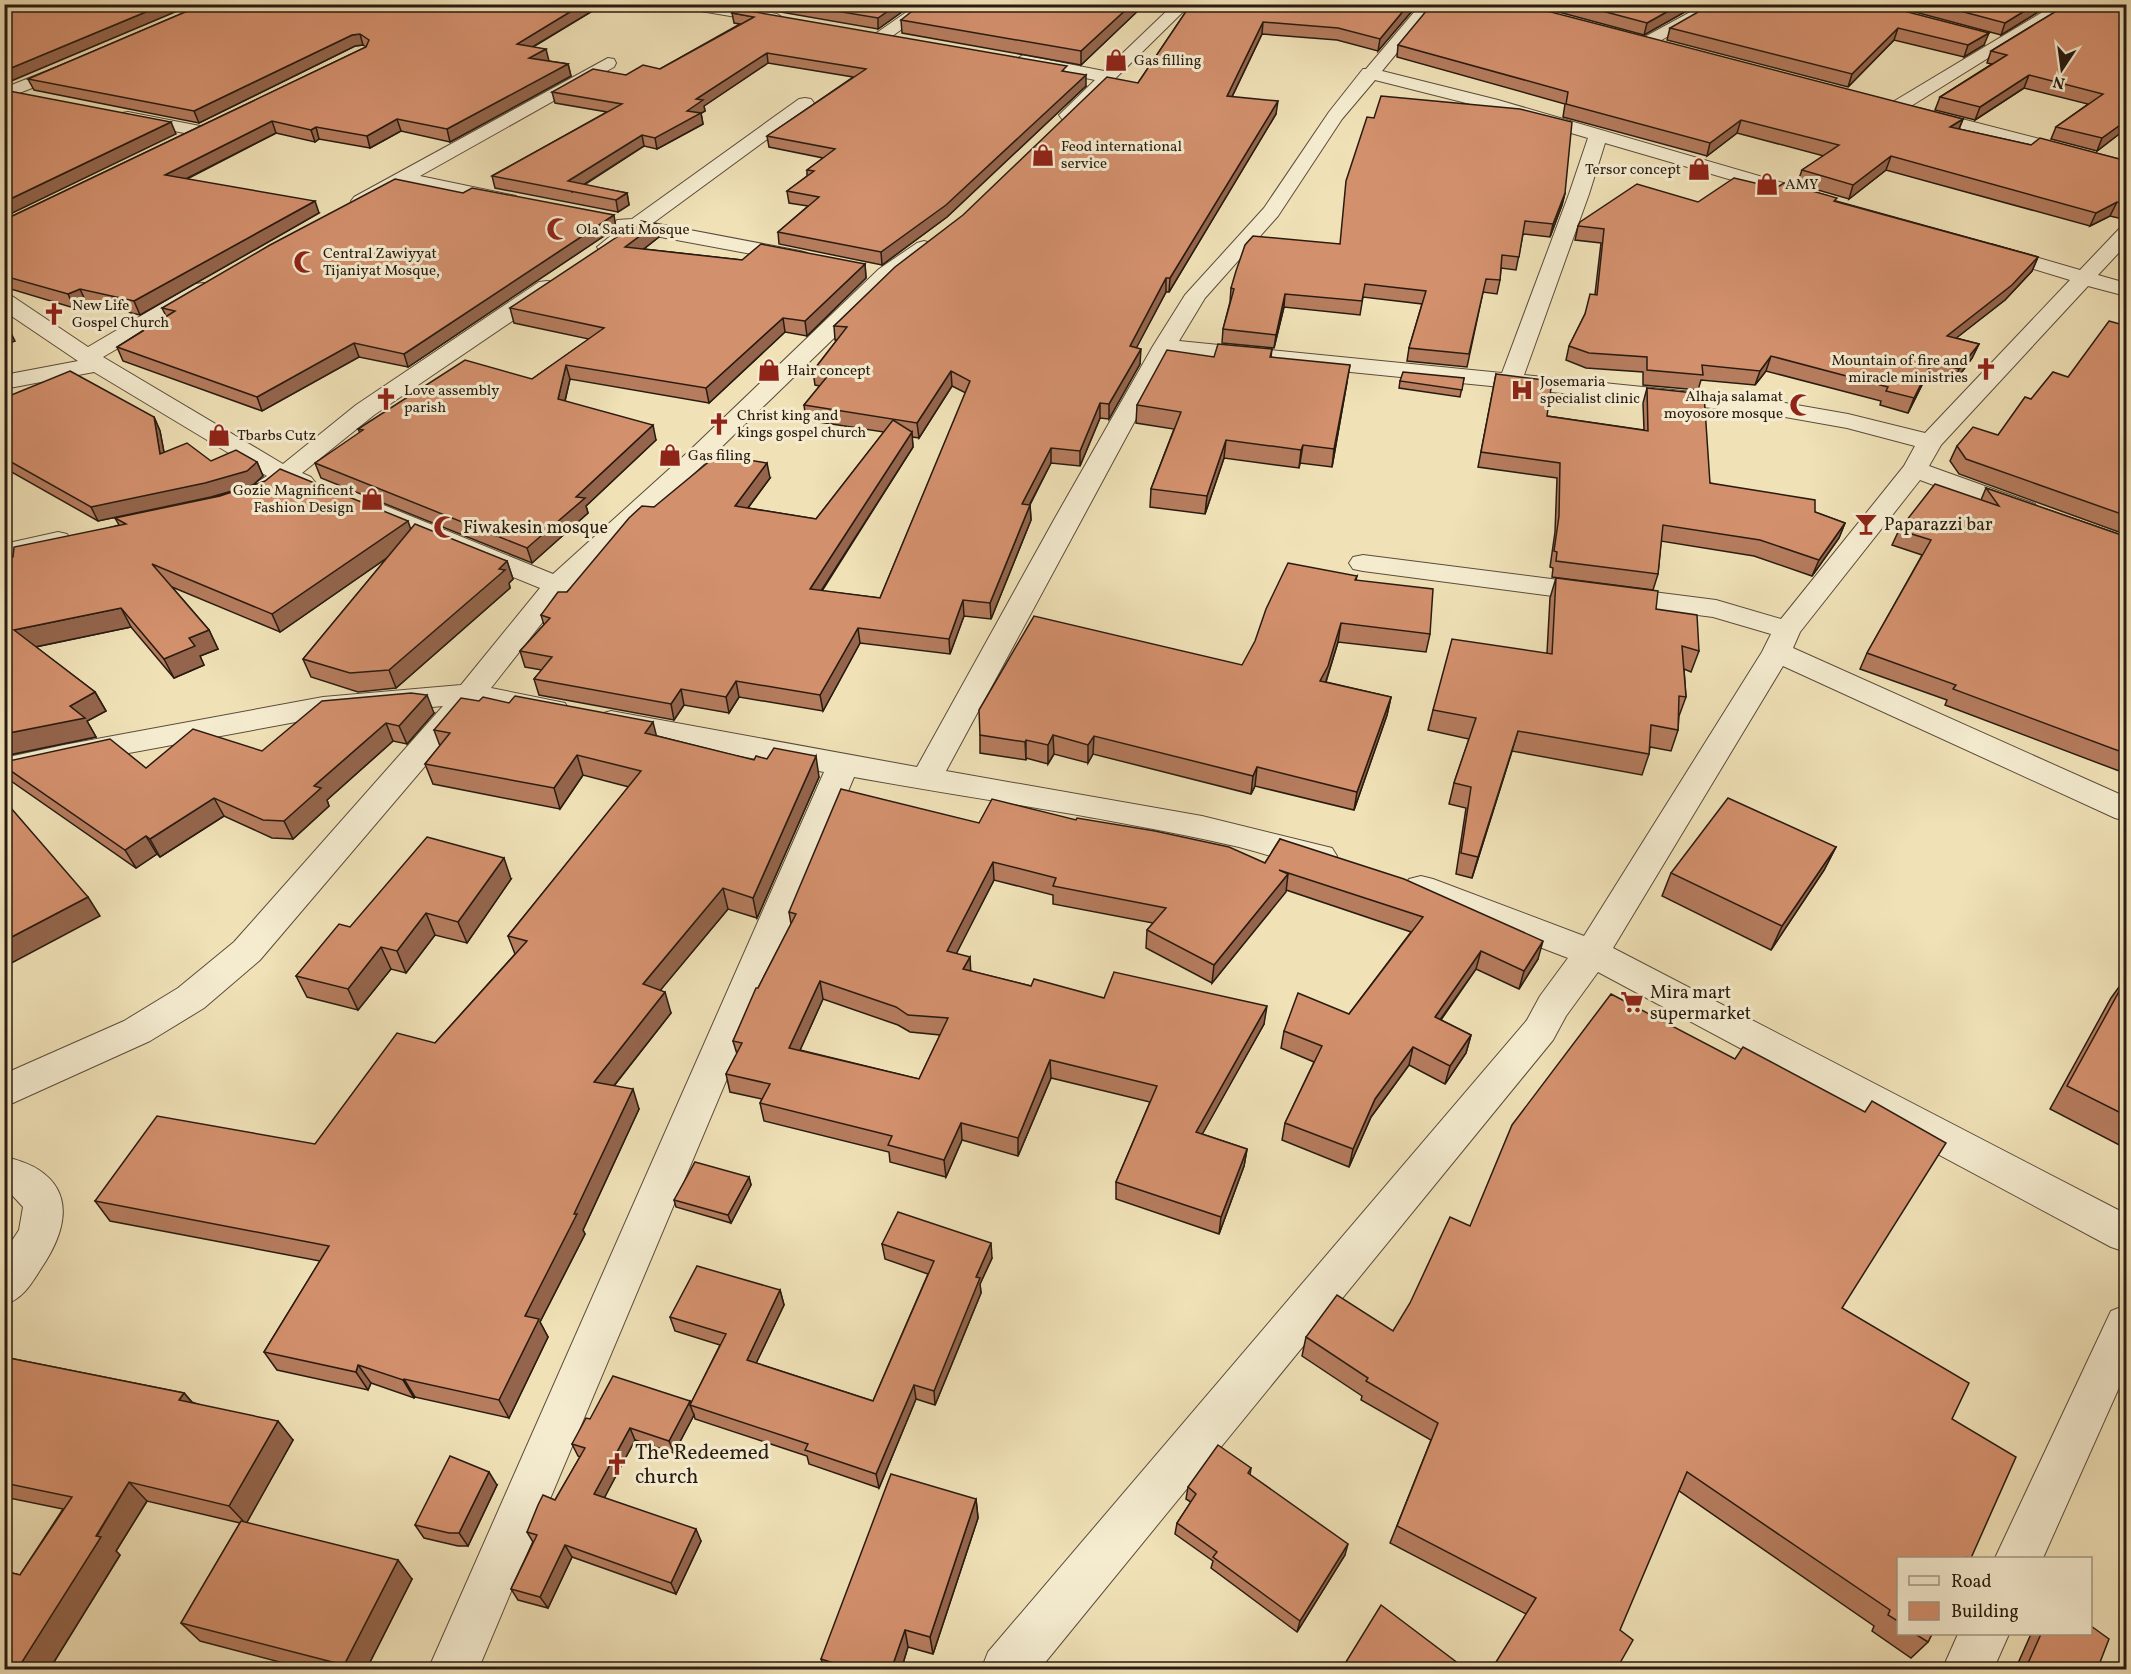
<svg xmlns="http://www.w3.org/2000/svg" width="2131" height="1674" font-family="Vollkorn,serif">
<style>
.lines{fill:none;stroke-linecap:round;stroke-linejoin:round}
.minor-casing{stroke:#5b4c3a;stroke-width:2}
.minor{fill:#f5ecd0;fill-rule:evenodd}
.wall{fill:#b57c5e;stroke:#291b10;stroke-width:1.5;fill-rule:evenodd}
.shaded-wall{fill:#94654c;stroke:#291b10;stroke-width:1.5}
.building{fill:#d3906d;stroke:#291b10;stroke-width:1.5;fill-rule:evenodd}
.labels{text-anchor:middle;stroke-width:6;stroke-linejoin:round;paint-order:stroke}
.far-poi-label{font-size:15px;fill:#291b10;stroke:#f5ecd0;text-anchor:start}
.poi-label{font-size:18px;fill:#291b10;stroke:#f5ecd0;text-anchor:start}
.near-poi-label{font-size:21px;fill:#291b10;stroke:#f5ecd0;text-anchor:start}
</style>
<rect width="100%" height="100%" fill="#f0e1b7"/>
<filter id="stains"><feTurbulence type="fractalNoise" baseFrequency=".00333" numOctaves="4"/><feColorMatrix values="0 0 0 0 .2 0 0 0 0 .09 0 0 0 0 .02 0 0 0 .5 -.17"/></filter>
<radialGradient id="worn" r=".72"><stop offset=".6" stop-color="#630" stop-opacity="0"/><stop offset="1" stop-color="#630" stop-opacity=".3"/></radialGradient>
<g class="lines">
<g class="minor-casing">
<g id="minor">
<path d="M682,4H720L777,14L785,19L777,24L689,9Z"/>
<path d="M918,4H936L887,40H875L873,37L875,34Z"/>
<path d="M1174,4H1191L1074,119H1062L1059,115L1095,80L1023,65L1015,60L1023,55L1104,71Z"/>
<path d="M1421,4H1437L1382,71L1498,100L1828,196L1831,200L1828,204H1814L1605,143L1589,194L1524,375L1762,399L1848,414L1925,433L2070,280L1984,254L1981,250L1984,246L1991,244L1998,246L2080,270L2119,229L2126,227V245L2098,275L2126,283V296L2088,286L1941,445L1929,466L2035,504L2039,510L2035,516L2026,518L2017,516L1920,480L1800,632L1793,648L2126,797V821L2115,818L1783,666L1613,948L2126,1214V1252L2111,1247L1598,972L1566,1016L1553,1040L1039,1670H981L988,1652L1527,1020L1540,996L1568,958L1409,897L1404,888L1409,879L1421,876L1433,879L1584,936L1762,652L1771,634L1713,617L1363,571L1353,569L1349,563L1353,557L1363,555L1716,600L1781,619L1904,466L1915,446L1847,428L1762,413L1171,354L946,771L1202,816L1332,848L1337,856L1332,864C1308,871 1265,853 1239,847C1112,818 982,800 854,777L478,1670H428L824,772L611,731L600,728L596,721L600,714L611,711L917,767L1055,518L1153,346L1185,295L1264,208L1329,112L1363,69H1366ZM1375,80L1486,108L1588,138L1569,194L1502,373L1179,341L1205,298L1278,216L1342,119Z"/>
<path d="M1705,4H1725L1651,46H1639L1637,43L1639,40Z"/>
<path d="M2056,4H2075L1903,111H1891L1888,107L1891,103Z"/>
<path d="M608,58L614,59L616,63L614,67L420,176L516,196L519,200L516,204L509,206L405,184L368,205H354L351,201L354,197Z"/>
<path d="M72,61L78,62L80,66L78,70L4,99V88Z"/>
<path d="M805,98L811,99L814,103L811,107L653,223L800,251L807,253L810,257L807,261L800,263L639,233C627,242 616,255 600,251L597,247L619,229L614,224L617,220L632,219L799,99Z"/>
<path d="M1919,108L2126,161V173L1913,117L1910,113L1913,109Z"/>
<path d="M128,112L200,126L206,127L209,131L206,135L200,136L122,121L119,117L122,113Z"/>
<path d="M924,241L931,243L934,247L931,251L895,279L705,463L567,591L491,688L565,703L569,710L565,717L554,720L477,705L260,960L204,1008L150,1041L4,1107V1074L124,1021L178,988L234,942L443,706L323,717L64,765L4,780V758L64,745L323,697L461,685L540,588L358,514L354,508L358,502L367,500L376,502L553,574L687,453L879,269L917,243Z"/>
<path d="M547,281L555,282L558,287L555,292L374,415L302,473L311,477L315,482L311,487L302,490L287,485C274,496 261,507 243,503L239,497L243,491L267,476L94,372L4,389V375L78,361L4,311V295L12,296L88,347L195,284L203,283L211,284L214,289L211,294L103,357L283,464L356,405L539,282Z"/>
<path d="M58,532L67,534L71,540L67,546L4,560V544Z"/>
<path d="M4,1156C16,1160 29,1163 39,1170C77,1195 63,1236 42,1267C31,1284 24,1298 4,1305V1253L19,1230L23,1207L12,1195L4,1191Z"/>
<path d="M2126,1305V1372L2043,1558H1995L2111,1311Z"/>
<path d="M1958,1634H2009L1993,1670H1942Z"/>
</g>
</g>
<use href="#minor" class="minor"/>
</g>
<g class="wall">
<path d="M204,4H604L533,47L549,61H548L568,64L571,76L450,142L401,131L370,148L319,139L315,142L276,133L187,179L319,213L140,315L86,302L74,308L4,287V220L366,47L363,45L355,46L199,123L34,90L28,79Z"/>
<path d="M605,4H660L648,10Z"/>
<path d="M758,4H913L878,29L758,8Z"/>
<path d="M1145,4L1081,65L902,33L901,20Z"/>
<path d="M1191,4H1418L1378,51L1337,40L1262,34L1232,97L1276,114L1169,292H1166L1136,348L1140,364L1109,419L1100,418L1080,466L1051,463L1030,505L1031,520L991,619L964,616L950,654L860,643L823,711L739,697L729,713L684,705L674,720L539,695L534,679L542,670L525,667L520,651L544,625L541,615L567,592L654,507L770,478L748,508L816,519L884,432L806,420L804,405L820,386L815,385L813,371L837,340H835L834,326L1138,83ZM952,386L966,393L880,598L822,591L913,447L912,437L919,438Z"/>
<path d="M1529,4H1699L1644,35Z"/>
<path d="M1877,4L1984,45L1964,57L1894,40L1848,87L1667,40L1670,28Z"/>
<path d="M1885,4H2051L2001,35Z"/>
<path d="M2068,4L2127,128L2097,151L2051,139L2056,127L2088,104L2024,88L1975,120L1935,110L1940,97L1992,64L1987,63L1991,51Z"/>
<path d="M2110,4H2127V9Z"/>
<path d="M732,13L1067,72L1086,86L947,217L882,265L779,244L778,232L808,206L789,203L787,191L807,176V170L823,158L769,147L767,136L853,77L768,63L704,106L705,111L701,113L703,124L657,149L644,146L584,185L627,193L629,205L618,212L495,188L492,176L607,112L555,103L552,92L626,75L660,69L740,24L734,23Z"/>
<path d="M1398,45L1963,119L1959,129L2031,145L2127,161V220L2110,216L2090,226L1886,170L1849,199L1797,184L1802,170L1824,156L1737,133L1707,156L1563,117L1565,104L1397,57Z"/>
<path d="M1776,188L1836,201L2038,257L2032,271L2005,300L1956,338L1979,344L1972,358L1953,384L1926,377L1908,413L1880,405L1881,401L1766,371L1755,385L1701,380L1698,390L1643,385V372L1586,368L1566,360L1569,346L1595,294L1601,243L1575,240L1578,226Z"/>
<path d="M1565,193L1562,205L1550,237L1523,234L1516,270L1501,268L1500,280L1497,294L1483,292L1467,367L1407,361L1409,348L1422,304L1363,297L1360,315L1284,307L1274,348L1222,343L1223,329L1230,302L1231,288L1339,244Z"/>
<path d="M616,228L408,367L359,357L262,411L123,361L117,347L166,316L162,308Z"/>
<path d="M659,237L644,249L742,260L865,264L866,278L807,336L785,332L709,403L570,379L565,401L656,440L586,506L588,513L532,563L321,478L315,463L360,433L358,429L532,379L589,339L514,323L510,308Z"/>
<path d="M2127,326V535L1959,474L1950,461L1957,446L1998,435L2031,399L2068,377Z"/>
<path d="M1272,349L1271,357L1347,382L1332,467L1300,463L1299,468L1224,458L1205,514L1150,507L1151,489L1174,429L1136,423L1137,405L1214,357Z"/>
<path d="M1496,374L1547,416L1644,430L1643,403L1647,388L1710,483L1815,512L1845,523L1839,538L1812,576L1754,556L1661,541L1658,574L1653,590L1552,577L1553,568L1550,567L1555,532L1557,478L1478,467Z"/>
<path d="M1464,378L1460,397L1399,388L1400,381Z"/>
<path d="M4,398L154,417L160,431L164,453L211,461L257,462L263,476L253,485L411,529L507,561L513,579L509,583L510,588L396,688L358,692L311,677L303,659L387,558L280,632L172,587L209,630L218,649L200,656L204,665L174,678L131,627L36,647L95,692L106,711L87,721L96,737L4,756V559L119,525L115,518L220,496L252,485L211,497L98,521L10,471L4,473Z"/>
<path d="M1986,488L2127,537V774L1945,705L1947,700L1860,669L1867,653L1922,555L1892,545L1899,530L1981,500Z"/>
<path d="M1357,576L1356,580L1430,634L1426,652L1338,642L1326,682L1391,697L1387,715L1354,810L1255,786L1251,794L1093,754L1088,763L1054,754L1048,764L1026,758V760L980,753V735L1242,665Z"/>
<path d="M1556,578L1656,609L1699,651L1691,672L1684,669L1686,697L1679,716L1678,730L1671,751L1650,747L1649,754L1642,775L1512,751L1472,878L1456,874L1466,808L1449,804L1454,783L1469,739L1428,730L1433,710L1547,653L1550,598Z"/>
<path d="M434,713L407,744L393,741L327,800L329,806L293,839L272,838L224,816L160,857L157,854L136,868L11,781L4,770V762L146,768L262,751Z"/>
<path d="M434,730L657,736L819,777L757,918L728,909L660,990L671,1013L614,1086L639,1109L583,1230L585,1234L540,1322L548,1337L509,1418L415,1397L414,1398L371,1383L368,1390L277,1370L264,1352L320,1261L110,1221L95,1201L315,1144L435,1043L515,954L508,936L629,787L583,775L560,809L433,784L425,764L440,746Z"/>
<path d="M1076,820L1265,863L1280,839L1538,959L1519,989L1476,969L1441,1020L1471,1035L1466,1053L1445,1084L1409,1065L1371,1117L1349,1167L1282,1140L1285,1123L1314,1062L1281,1048L1284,1031L1349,1014L1411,932L1286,890L1212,983L1146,948L1147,930L1153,923L1053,904V895L994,880L956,953L970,971L1031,986L1264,1024L1202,1134L1247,1149L1244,1166L1219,1234L1116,1199V1182L1150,1102L1051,1078L1018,1156L962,1140L946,1177L890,1162L889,1152L764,1121L760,1103L762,1099L730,1092L726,1074L737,1054L733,1041L758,988L791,924L789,912L979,823ZM823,999L898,1025L910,1032L940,1035L919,1079L800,1050Z"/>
<path d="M1836,847L1824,870L1771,950L1662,896L1671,873Z"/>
<path d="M511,879L467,943L435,935L406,973L391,969L358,1010L307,997L296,976L350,927Z"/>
<path d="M2127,976V1149L2050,1109L2111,998Z"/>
<path d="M749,1177L751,1185L731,1223L676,1207L674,1200Z"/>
<path d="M1470,1226L1842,1308L1952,1419L1971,1558H1899V1634H1932L1928,1642L1911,1658L1872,1631L1874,1626L1679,1491L1526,1614L1390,1543L1431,1440L1361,1400L1362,1396L1302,1356L1306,1337L1393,1331Z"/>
<path d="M882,1244L992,1258L980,1284L981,1293L935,1405L916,1399L879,1488L809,1464L807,1456L695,1419L694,1415L674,1453L635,1440L604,1498L701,1541L676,1594L572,1557L548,1608L518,1600L511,1589L533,1542L527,1532L555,1500L580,1457L578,1456L572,1444L590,1419L690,1401L691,1403L720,1345L675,1331L670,1317L780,1290L784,1305L756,1363L873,1401L928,1274L885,1259Z"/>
<path d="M4,1357L184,1393L192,1402L293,1440L246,1523L412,1579L366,1670H310L200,1641L181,1623L240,1523L147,1501L116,1551L120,1555L49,1670H4V1571L20,1575L63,1509L4,1497Z"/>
<path d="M1251,1468L1250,1475L1345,1555L1297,1632L1211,1568L1213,1561L1175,1534L1177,1523L1191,1502L1186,1499L1188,1487Z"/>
<path d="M497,1485L468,1546H458L424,1538L415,1525Z"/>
<path d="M976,1499L978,1518L933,1654L908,1647L901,1670H825L821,1659Z"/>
<path d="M2031,1634H2091L2097,1670H2015Z"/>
</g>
<g class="shaded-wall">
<path d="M165,4H194L4,84V71Z"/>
<path d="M583,4H604L519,55L517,44Z"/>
<path d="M647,4H660L648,10Z"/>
<path d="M898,4H913L878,29V18Z"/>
<path d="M1132,4H1145L1081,65V51Z"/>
<path d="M1409,4H1418L1378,51L1380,39Z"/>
<path d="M1681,4H1699L1644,35L1647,23Z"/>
<path d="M2036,4H2051L2001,35L2005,23Z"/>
<path d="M1263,22L1262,34L1226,109L1227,96Z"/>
<path d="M1898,28L1894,40L1848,87L1852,74Z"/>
<path d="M1989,33L1984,45L1964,57L1968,45Z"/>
<path d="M360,34L363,45L355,46L199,123L194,111L352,35Z"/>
<path d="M546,49L549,61L532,69L529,58Z"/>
<path d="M767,53L768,63L704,106L705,111L700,114L701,113L703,124L657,149L655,138L687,111L696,99Z"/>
<path d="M568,64L571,76L450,142L447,129Z"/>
<path d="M1086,75V86L947,217L882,265L881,252Z"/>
<path d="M2029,75L2024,88L1975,120L1980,107Z"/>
<path d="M1278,101L1276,114L1169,292L1170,278Z"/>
<path d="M397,119L401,131L370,148L367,136Z"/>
<path d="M1963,119L1958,131L1950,127Z"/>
<path d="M1741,120L1737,133L1707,156L1710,143Z"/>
<path d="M2127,120V128L2097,151L2102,138Z"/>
<path d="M272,121L276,133L170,187L165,175Z"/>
<path d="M171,122L176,134L4,217V202Z"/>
<path d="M316,127L319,139L315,142L311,130Z"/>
<path d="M642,135L644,146L572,192L568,181Z"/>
<path d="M1891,156L1886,170L1849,199L1853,185Z"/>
<path d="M627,193L629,205L618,212L616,200Z"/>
<path d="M1565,193L1562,205L1550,237L1553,224Z"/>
<path d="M315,201L319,213L140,315L134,301Z"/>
<path d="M2117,202L2110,216L2090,226L2096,213Z"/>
<path d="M614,215L616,228L408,367L404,354Z"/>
<path d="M656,224L659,237L628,261L625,247Z"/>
<path d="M2038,257L2032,271L2005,300L1941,350L1947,336Z"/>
<path d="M865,264L866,278L807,336L805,321Z"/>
<path d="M1166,278V292L1130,360V346Z"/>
<path d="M80,289L86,302L74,308L68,294Z"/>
<path d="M1285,294L1284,307L1274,348L1276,335Z"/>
<path d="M783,318L785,332L709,403L706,388Z"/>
<path d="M8,327L15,341L4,345V328Z"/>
<path d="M354,343L359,357L262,411L257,397Z"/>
<path d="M1979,344L1972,358L1953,384L1959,369Z"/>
<path d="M1141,349L1140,364L1109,419V404Z"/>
<path d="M1771,356L1766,371L1755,385L1760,371Z"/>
<path d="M1932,362L1926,377L1908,413L1914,398Z"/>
<path d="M566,365L570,379L562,413L558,399Z"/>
<path d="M1350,365L1332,467L1334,449Z"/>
<path d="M951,371L952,386L919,438L917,423Z"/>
<path d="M1100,403V418L1080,466V451Z"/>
<path d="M154,417L160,431L167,468L160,454Z"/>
<path d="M653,425L656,440L586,506L588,513L532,563L527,548L576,497Z"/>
<path d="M912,432L913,447L812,605L810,589Z"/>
<path d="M1226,440L1224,458L1205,514L1207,496Z"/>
<path d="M1303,445L1300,463L1299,468L1301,450Z"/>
<path d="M1051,448V463L1022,519V504Z"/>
<path d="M4,460L10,471L4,473Z"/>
<path d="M257,462L263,476L253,485L211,497L98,521L91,507Z"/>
<path d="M767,463L770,478L738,521L735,506Z"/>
<path d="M1030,505L1031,520L991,619L990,603Z"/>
<path d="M408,521L414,539L280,632L272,614Z"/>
<path d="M1845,523L1839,538L1812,576L1819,560Z"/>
<path d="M507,561L513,579L509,583L510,588L396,688L389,670Z"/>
<path d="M963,600L964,616L950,654L949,639Z"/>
<path d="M121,608L131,627L25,649L14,630Z"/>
<path d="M1341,623L1338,642L1325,684L1320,681Z"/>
<path d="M858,628L860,643L823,711L820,695Z"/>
<path d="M209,630L218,649L200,656L204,665L174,678L164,659L189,638Z"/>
<path d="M736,681L739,697L729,713L726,697Z"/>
<path d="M681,689L684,705L674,720L671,704Z"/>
<path d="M95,692L106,711L87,721L96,737L4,756V734L70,706Z"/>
<path d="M427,695L434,713L407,744L399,726Z"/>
<path d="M1391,697L1387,715L1354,810L1357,792Z"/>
<path d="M653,722L658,742L645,733Z"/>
<path d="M386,723L393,741L327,800L329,806L293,839L284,821L314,786Z"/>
<path d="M1518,731L1512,751L1472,878L1478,857Z"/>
<path d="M1053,735L1054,754L1048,764V745Z"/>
<path d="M1094,736L1093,754L1088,763V745Z"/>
<path d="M1026,740V760L1025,742Z"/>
<path d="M577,755L583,775L560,809L554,788Z"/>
<path d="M816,756L819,777L757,918L753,898Z"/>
<path d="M1257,767L1255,786L1251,794L1253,776Z"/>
<path d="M214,798L224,816L160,857L150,839Z"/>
<path d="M146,836L157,854L136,868L125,850Z"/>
<path d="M1836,847L1824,870L1771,950L1782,926Z"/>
<path d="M504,858L511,879L467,943L458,922Z"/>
<path d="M993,862L994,880L949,968L947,951Z"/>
<path d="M1288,874L1286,892L1212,983L1214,965Z"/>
<path d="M723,888L728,909L649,1004L643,984Z"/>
<path d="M88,897L100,916L4,967V941Z"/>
<path d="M426,913L435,935L406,973L397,951Z"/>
<path d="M1543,941L1538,959L1519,989L1524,971Z"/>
<path d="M381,947L391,969L358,1010L348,989Z"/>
<path d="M1481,951L1476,969L1430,1034L1435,1017Z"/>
<path d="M970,957L971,975L963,969Z"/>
<path d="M820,981L823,999L793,1066L789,1048Z"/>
<path d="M665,992L671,1013L601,1102L594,1082Z"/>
<path d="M1267,1006L1264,1024L1194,1149L1196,1132Z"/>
<path d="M1471,1035L1466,1053L1445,1084L1450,1066Z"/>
<path d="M1413,1047L1409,1065L1371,1117L1349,1167L1353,1149L1375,1099Z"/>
<path d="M1050,1060L1051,1078L1018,1156V1138Z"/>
<path d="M633,1089L639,1109L583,1230L585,1234L540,1322L548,1337L509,1418L499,1400L525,1316Z"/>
<path d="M961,1123L962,1140L946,1177L944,1160Z"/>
<path d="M1247,1149L1244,1166L1219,1234L1221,1217Z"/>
<path d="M749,1177L751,1185L731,1223L728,1215Z"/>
<path d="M991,1243L992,1258L980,1284L981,1293L935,1405L934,1391L976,1277Z"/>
<path d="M780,1290L784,1305L751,1374L747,1360Z"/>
<path d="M358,1365L371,1383L368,1390L356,1372Z"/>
<path d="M404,1379L415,1397L414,1398L403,1380Z"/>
<path d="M914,1385L916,1399L879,1488L876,1474Z"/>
<path d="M184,1393L200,1412L179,1400Z"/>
<path d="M690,1401L692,1405H690L694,1415L674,1453L669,1441Z"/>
<path d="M278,1421L293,1440L246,1524L229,1506Z"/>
<path d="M630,1428L635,1440L600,1506L594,1494Z"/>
<path d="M489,1472L497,1485L468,1546L459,1533Z"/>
<path d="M129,1482L147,1501L116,1551L120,1555L49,1670H17Z"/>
<path d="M976,1499L978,1518L933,1654L930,1637Z"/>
<path d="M696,1529L701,1541L676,1594L671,1583Z"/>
<path d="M1348,1544L1345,1555L1297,1632L1300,1621Z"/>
<path d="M565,1545L572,1557L548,1608L540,1597Z"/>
<path d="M398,1560L412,1579L366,1670H347L344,1665Z"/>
<path d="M905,1630L908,1647L901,1670H891Z"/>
</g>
<g class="building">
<path d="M4,4H165L4,71Z"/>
<path d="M204,4H583L517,44L546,49L529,58L568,64L447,129L397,119L367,136L316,127L311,130L272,121L165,175L315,201L134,301L80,289L68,294L4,276V220L366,47L369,40L360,34L352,35L194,111L28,79Z"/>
<path d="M794,4H898L878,18Z"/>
<path d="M921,4H1132L1081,51L901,20Z"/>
<path d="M1191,4H1409L1380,39L1338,28L1263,22L1227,96L1278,101L1170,278H1166L1130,346L1141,349L1109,404L1100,403L1080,451L1051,448L1022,504L1030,505L990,603L963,600L949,639L858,628L820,695L736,681L726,697L681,689L671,704L534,679L552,657L520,651L550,618L541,615L558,592H567L629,518L642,506L654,507L717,455L767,463L735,506L816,519L893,420L912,432L810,589L880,598L970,381L951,371L917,423L804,405L830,373L813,371L847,327L834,326L895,267L963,215L1107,77L1138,83Z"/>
<path d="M1432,4H1520L1963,119L1950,127L2031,145L2040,138L2127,161V205L2117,202L2096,213L1891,156L1853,185L1802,170L1839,145L1741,120L1710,143L1566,104L1568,92L1398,45Z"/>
<path d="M1576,4H1681L1647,23Z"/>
<path d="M1712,4H1877L1989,33L1968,45L1898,28L1852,74L1670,28Z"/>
<path d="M1934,4H2036L2005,23Z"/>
<path d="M2068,4H2106L2127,10V120L2102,138L2056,127L2103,94L2029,75L1980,107L1940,97L2007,55L1991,51Z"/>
<path d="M738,9L1067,66L1062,71L1086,75L946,205L881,252L778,232L819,197L787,191L814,171L807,170L835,149L767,136L866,69L767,53L696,99L703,100L687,111L701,113L655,138L642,135L568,181L627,193L616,200L492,176L622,104L552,92L593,69L626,75L643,65L660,69L754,17L732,13Z"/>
<path d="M4,90L171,122L4,202Z"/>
<path d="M1381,96L1520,109L1572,122L1565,193L1553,224L1525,221L1519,257L1502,255L1500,280L1486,279L1469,354L1409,348L1426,291L1365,284L1362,301L1285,294L1276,335L1223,329L1234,289L1231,288L1236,271L1245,245L1253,236L1340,244L1346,181L1367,117L1374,118Z"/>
<path d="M1734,178L1776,188L1784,183L1837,198L1834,201L2038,257L2012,285L1947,336L1979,344L1959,369L1932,362L1914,398L1886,391L1888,387L1771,356L1760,371L1702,365L1703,375L1647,370V357L1589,353L1569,346L1585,314L1590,294L1597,295L1604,229L1578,226L1580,222L1637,184L1698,202Z"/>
<path d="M395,179L463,193L472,188L614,215L404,354L354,343L257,397L117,347L175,311L162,308L270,245Z"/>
<path d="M641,221L656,224L625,247L742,260L761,244L865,264L805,321L783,318L706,388L566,365L558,399L653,425L576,497L585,498L527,548L315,463L363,430L358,429L465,360L532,379L604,328L510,308Z"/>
<path d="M2109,321L2127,326V516L1966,459L1957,446L1973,427L1998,435L2025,397L2031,399L2053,372L2068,377Z"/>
<path d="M1218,344L1272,349L1270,357L1350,365L1334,449L1303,445L1301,450L1226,440L1207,496L1151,489L1181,412L1137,405L1167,350L1214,357Z"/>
<path d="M70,371L154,417L160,454L187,443L211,461L236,450L257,462L247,471L205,483L91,507L4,458V398Z"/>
<path d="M1403,372L1464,378L1462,390L1400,381Z"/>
<path d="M1496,374L1552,381L1547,416L1648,431L1647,388L1704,394L1710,483L1815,500V512L1845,523L1819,560L1760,540L1663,525L1658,574L1556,561L1557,552L1554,551L1559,516L1560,463L1481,452Z"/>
<path d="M280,469L408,521L272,614L152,564L209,630L189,638L195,646L164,659L121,608L14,630L95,692L70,706L85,718L4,734V559L13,557L14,547L126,524L115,518L220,496L265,481Z"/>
<path d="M1935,484L1999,506L1986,488L2127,537V754L1953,689L1956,685L1867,653L1931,540L1899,530Z"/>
<path d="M415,524L507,561L499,569L505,570L389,670L350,673L303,659Z"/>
<path d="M1288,563L1357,576L1355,580L1433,589L1430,634L1341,623L1328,666L1320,681L1391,697L1357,792L1257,767L1253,776L1094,736L1088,745L1053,735L1048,745L1026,740L1025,742L980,735L979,710L1034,616L1242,665L1255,641L1266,609Z"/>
<path d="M1556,578L1658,591L1656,609L1697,615L1699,651L1682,646L1686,697L1679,696L1678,730L1651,725L1649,754L1518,731L1478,857L1461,853L1471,787L1454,783L1476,718L1433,710L1452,639L1552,654Z"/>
<path d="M411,693L427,695L399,726L386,723L314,786L321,788L284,821L263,820L214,798L150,839L146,836L125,850L4,766V762L110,739L146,768L193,729L262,751L322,701Z"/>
<path d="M515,696L653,722L645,733L754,760L756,756L767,759L774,748L816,756L753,898L723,888L643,984L665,992L594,1082L633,1089L574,1214H577L525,1316L539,1319L499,1400L404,1379L403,1380L358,1365L356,1372L264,1352L329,1246L95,1201L157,1116L315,1144L397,1033L435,1043L527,941L508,936L641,771L577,755L554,788L425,764L450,733L434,730L461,698L479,701L483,697L509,703Z"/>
<path d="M841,789L979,823L992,799L1076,820L1077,818L1155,831L1229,847L1265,863L1280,839L1404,879L1543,941L1524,971L1481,951L1435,1017L1471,1035L1450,1066L1413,1047L1375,1099L1353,1149L1285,1123L1322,1046L1284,1031L1298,993L1349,1014L1423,917L1279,870L1288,874L1214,965L1147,930L1166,908L1053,886L1056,878L993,862L947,951L970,957L963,969L1031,986L1034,979L1104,998L1114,972L1267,1006L1196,1132L1247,1149L1221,1217L1116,1182L1157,1086L1050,1060L1018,1138L961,1123L944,1160L888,1145L892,1136L760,1103L770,1084L726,1074L742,1043L733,1041L756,988H758L796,914L789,912ZM820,981L896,1007L908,1015L948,1018L919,1079L789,1048Z"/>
<path d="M1728,798L1836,847L1782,926L1671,873Z"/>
<path d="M4,800L88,897L4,941Z"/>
<path d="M427,837L504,858L458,922L426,913L397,951L381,947L348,989L296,976L339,924L350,927Z"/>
<path d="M2127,977V1116L2067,1086Z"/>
<path d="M1611,994L1735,1059L1743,1047L1865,1112L1872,1101L1946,1143L1842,1308L1969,1383L1952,1419L2016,1457L1971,1558H1968L1966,1557L1965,1558H1899V1622L1888,1615L1890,1610L1687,1472L1620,1630L1633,1640L1616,1670H1491L1536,1598L1397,1526L1438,1423L1366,1381L1368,1378L1306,1337L1337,1295L1393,1331L1410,1303L1450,1217L1470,1226L1512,1125Z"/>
<path d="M695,1162L749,1177L728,1215L674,1200Z"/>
<path d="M898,1212L991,1243L976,1277L980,1278L934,1391L914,1385L876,1474L805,1450L808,1444L690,1405L726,1334L670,1317L697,1266L780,1290L747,1360L873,1401L934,1261L882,1244Z"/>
<path d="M4,1357L184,1393L179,1400L278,1421L229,1506L129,1482L96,1536L101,1537L17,1670H11L4,1668V1571L20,1575L72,1497L4,1483Z"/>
<path d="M613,1376L690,1401L669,1441L630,1428L594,1494L696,1529L671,1583L565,1545L540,1597L511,1589L537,1535L527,1532L538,1505L543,1495L555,1500L585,1448L572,1444L586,1418L590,1419Z"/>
<path d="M1218,1445L1251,1468L1248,1473L1348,1544L1300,1621L1213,1557L1217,1552L1177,1523L1196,1494L1188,1487Z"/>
<path d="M450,1456L489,1472L459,1533H449L415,1525Z"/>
<path d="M891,1474L976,1499L930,1637L905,1630L891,1670H855L821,1659Z"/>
<path d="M241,1521L398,1560L344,1665L181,1623Z"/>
<path d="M1381,1605L1467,1670H1341Z"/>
<path d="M2091,1626L2109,1639L2097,1670H2025L2041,1634H2091Z"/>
<path d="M1915,1634H1932L1928,1642Z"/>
</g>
<defs>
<g id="shop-bare" transform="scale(1.8)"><path d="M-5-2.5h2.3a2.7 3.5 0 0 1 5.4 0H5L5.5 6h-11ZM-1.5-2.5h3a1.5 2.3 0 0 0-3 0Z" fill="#8f2418" stroke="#f5ecd0" stroke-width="2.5" paint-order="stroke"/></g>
<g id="mosque-bare" transform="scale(1.8)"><path d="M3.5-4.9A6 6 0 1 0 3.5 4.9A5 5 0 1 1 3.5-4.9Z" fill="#8f2418" stroke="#f5ecd0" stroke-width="2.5" paint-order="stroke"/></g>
<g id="church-bare" transform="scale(1.8)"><path d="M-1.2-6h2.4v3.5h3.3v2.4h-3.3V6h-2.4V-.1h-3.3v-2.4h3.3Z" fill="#8f2418" stroke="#f5ecd0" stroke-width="2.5" paint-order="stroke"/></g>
<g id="hospital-bare" transform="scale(1.8)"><path d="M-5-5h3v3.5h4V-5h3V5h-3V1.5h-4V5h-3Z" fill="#8f2418" stroke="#f5ecd0" stroke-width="2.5" paint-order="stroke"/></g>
<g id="bar-bare" transform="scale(1.8)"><path d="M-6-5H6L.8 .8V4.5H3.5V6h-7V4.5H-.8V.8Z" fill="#8f2418" stroke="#f5ecd0" stroke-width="2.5" paint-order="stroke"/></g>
<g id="supermarket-bare" transform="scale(1.8)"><path d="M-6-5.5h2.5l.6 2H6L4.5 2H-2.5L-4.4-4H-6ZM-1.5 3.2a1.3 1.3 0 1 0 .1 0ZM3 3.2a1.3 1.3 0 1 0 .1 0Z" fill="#8f2418" stroke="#f5ecd0" stroke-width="2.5" paint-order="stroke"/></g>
</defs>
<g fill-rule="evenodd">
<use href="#shop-bare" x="1116" y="60"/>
<use href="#shop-bare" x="1043" y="155"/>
<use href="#shop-bare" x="1699" y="169"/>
<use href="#shop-bare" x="1767" y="184"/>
<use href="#mosque-bare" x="558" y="229"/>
<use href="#mosque-bare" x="305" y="262"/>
<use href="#church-bare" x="54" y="314"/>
<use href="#church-bare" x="1986" y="369"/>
<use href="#shop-bare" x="769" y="370"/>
<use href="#hospital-bare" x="1522" y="390"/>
<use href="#church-bare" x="386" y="399"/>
<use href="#mosque-bare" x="1801" y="405"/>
<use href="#church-bare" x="719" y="424"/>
<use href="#shop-bare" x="219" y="435"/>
<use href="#shop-bare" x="670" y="455"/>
<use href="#shop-bare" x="372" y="499"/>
<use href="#bar-bare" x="1866" y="524"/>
<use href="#mosque-bare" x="445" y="527"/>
<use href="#supermarket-bare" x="1632" y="1002"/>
<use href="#church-bare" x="617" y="1464"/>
</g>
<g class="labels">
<g class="far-poi-label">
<text x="1134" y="65">Gas filling</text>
<text x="1061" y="151">Feod international<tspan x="1061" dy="17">service</tspan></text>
<text x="1681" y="174" text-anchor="end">Tersor concept</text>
<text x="1785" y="189">AMY</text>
<text x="576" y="234">Ola Saati Mosque</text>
<text x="323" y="258">Central Zawiyyat<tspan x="323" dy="17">Tijaniyat Mosque,</tspan></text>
<text x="72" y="310">New Life<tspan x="72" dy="17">Gospel Church</tspan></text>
<text x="1968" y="365" text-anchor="end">Mountain of fire and<tspan x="1968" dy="17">miracle ministries</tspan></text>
<text x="787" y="375">Hair concept</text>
<text x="1540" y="386">Josemaria<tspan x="1540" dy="17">specialist clinic</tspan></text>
<text x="404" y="395">Love assembly<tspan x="404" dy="17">parish</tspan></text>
<text x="1783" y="401" text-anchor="end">Alhaja salamat<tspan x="1783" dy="17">moyosore mosque</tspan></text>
<text x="737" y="420">Christ king and<tspan x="737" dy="17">kings gospel church</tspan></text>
<text x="237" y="440">Tbarbs Cutz</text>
<text x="688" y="460">Gas filing</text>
<text x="354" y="495" text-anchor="end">Gozie Magnificent<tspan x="354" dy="17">Fashion Design</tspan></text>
</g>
<g class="poi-label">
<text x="1884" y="530">Paparazzi bar</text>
<text x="463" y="533">Fiwakesin mosque</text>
<text x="1650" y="998">Mira mart<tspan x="1650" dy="21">supermarket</tspan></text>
</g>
<g class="near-poi-label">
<text x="635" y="1459">The Redeemed<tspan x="635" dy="24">church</tspan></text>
</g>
</g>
<rect width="2131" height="1674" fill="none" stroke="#f0e1b7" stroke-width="24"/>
<rect x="6" y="6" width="2119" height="1662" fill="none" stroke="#291b10" stroke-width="3"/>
<rect x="12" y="12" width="2107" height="1650" fill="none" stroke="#291b10" stroke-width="1.5"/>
<rect x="1897" y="1557" width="195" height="78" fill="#f5ecd0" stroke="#a39883" stroke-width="1.5"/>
<rect x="1909" y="1576" width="30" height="9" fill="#f5ecd0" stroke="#a39883" stroke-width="1.5"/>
<text x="1951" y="1587" font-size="18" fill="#291b10">Road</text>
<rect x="1909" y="1602" width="30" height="18" fill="#d3906d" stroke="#a39883" stroke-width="1.5"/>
<text x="1951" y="1617" font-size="18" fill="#291b10">Building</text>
<g transform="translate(2062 69) rotate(193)" stroke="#f5ecd0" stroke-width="4.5" paint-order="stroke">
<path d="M0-4.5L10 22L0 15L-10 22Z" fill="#291b10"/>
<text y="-9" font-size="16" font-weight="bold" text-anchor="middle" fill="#291b10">N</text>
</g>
<rect width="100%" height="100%" filter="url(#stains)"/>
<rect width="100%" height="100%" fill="url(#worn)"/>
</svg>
